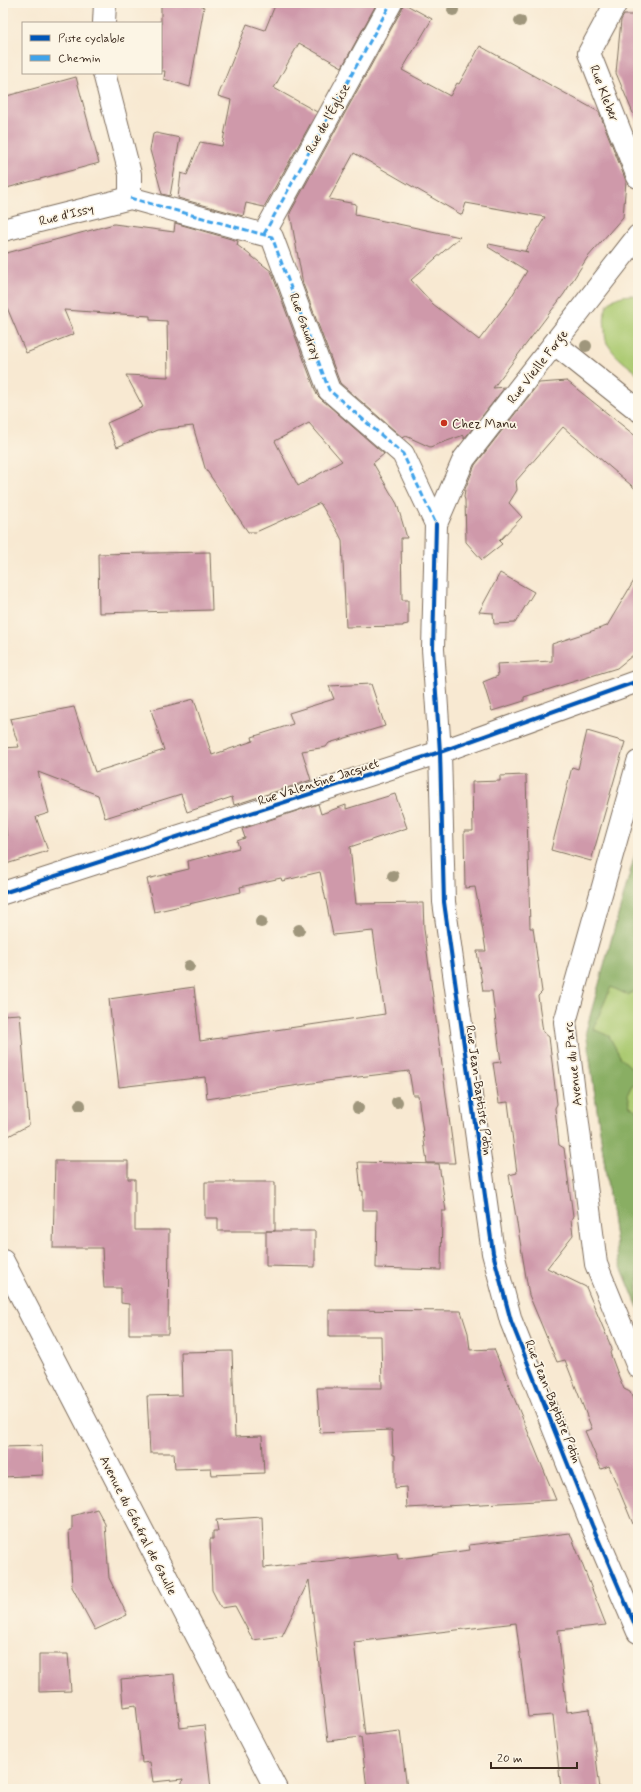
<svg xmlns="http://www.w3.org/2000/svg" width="641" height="1792" font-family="Mynerve,sans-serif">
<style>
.green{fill:#acca72;stroke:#747a48}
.forest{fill:#89ae64;stroke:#626c41}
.building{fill:#cf99aa;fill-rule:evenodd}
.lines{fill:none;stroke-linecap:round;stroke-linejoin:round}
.street-casing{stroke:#7d6d5d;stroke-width:24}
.secondary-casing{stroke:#7d6d5d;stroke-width:24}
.street{stroke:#fff;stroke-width:22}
.secondary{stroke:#fff;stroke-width:22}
.quiet{stroke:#3fa3ea;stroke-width:3;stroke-dasharray:6 3;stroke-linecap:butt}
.cycleway-casing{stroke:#fcf5e5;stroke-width:6}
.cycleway{stroke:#0057b8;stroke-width:4}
.tree{fill:#9f967b}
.poi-dot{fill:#c8321e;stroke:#fcf5e5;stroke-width:1.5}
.labels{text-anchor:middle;stroke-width:3.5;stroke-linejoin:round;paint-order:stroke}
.street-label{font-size:13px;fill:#3b2a1e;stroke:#fcf5e5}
.poi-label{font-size:13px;fill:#3b2a1e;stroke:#fcf5e5;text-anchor:start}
</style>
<rect width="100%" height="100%" fill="#fcf5e5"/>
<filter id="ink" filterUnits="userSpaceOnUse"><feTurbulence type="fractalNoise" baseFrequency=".025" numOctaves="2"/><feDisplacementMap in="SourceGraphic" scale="8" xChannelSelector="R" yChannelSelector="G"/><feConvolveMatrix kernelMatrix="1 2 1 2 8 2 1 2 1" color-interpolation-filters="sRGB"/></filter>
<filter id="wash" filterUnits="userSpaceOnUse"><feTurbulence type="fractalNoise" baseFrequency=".012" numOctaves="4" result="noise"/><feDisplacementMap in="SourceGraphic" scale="16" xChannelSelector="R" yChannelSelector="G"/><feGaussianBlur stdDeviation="0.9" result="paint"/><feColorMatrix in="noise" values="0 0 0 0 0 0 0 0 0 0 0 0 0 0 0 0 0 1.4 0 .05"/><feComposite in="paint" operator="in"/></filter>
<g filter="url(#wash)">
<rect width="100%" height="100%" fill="#f8e9d2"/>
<g class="green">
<path d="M632,295L638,297V374C628,365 616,358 609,346C605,342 605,334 605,329C602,306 609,296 632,295Z"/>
<path d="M638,844V1308L618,1259L586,1031Z"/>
</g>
<path class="forest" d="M638,844V988L628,995L611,987L593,1029L609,1036L621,1058L638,1074V1083L632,1085L627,1095L630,1106L638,1111V1307L618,1259L586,1031Z"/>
<g id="blocks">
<g class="building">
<path d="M161,3H203L202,7H204L190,87L164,79L165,71H161Z"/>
<path d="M276,3H377L342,67L299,43L274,88L317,112L264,207L246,203L243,216L178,198L181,173L187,175L200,142L222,146L231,100L218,96L247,24L265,30Z"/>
<path d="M403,3L432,19L402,70L450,96L457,83L459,84L480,46L599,112L626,181L623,217L587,258L564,294L493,388L505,387L464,439V435L430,447L406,436L403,438L340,383L303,284L290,213L402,9ZM354,153L462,215L466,203L545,217L525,251L528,252L489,244L488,247L527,271L510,299L479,340L433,304L411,280L460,237L355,215L356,204L329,199Z"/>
<path d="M624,15H638V125L616,73L621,20Z"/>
<path d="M76,77L99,163L3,189V97Z"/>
<path d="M156,133L180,138L170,196L162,194L150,150L153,134Z"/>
<path d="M175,223L238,241L237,245L271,271L317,395L321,399L384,454L373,463L397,504L407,538H401L402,600H408V624L403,625V626L346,627L342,540L338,532L320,503L256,532H248L205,468L193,426L157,430L117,447L107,423L143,407L126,375L168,377L167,321L150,320V316L64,310L74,334L26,353L3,298V254L114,224L174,232ZM309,423L342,461L298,486L275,441Z"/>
<path d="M567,381L638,438V491L563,427L516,481L517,490L509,503L522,517L499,541L502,544L482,560L466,542L465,500L464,497L465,489L475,465L539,383Z"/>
<path d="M210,552L212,610L99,613L98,554Z"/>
<path d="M500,573L534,592L515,623L494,624L493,613L479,612Z"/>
<path d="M638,574V651L617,668L524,697V701L492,711L483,682L498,676L497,664L552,661V644L607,626Z"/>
<path d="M371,684L385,726L329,743L326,747L302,751L311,780L234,805L232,797L187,812L181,794L105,818L98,795L38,772L49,813L36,817L48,851L3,865V840L7,839L3,804V748L19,747L10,719L74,707L95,772L164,750L151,710L194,699L212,755L253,741L252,737L293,724L289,713L334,699L329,686Z"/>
<path d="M587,731L625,742L591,861L551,850L572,767L578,769Z"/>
<path d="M526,775L530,928H533L542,992L538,996L543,1032L549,1037L557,1104L555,1108L559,1145L564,1148L573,1216L571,1220L573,1235L547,1268L586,1287L612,1349L610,1353L619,1377L624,1389L630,1392L638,1412V1536L609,1466L601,1469L585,1431L592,1429L565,1360L557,1362L529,1295L509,1175L517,1173L508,1102L499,1103L493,1063L501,1062L492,991H483L477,951H486L481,919L475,887L465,888L464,831H473L472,782L500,781V776Z"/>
<path d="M395,794L407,828L350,847L356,904L423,903L424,929L455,1163H427L418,1095H413L409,1071L333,1080L207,1099L205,1077L119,1087L109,999L194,987L200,1041L385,1014L373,931L333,935L320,872L282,881L281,878L240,887L241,892L154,912L147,879L189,869L188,861L239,848L237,841L245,838L242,829L318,804L321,814L346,805V809Z"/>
<path d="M20,1014L29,1125L3,1139V1015Z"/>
<path d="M55,1161H128V1179H135V1230H169L168,1334H129V1304L121,1303V1288H104L102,1248H53Z"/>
<path d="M358,1162L439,1164L446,1211H442L441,1270L376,1268L377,1210H363V1191H361Z"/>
<path d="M205,1182H275V1231H218V1218H205Z"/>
<path d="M266,1231H315V1267L266,1266Z"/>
<path d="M329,1310L461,1311L468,1333L470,1350L494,1349L556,1500L407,1508L406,1487L395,1488V1455H393L392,1430L320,1433L317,1388H382L381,1336H329Z"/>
<path d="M232,1351L235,1437L262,1436L264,1473L212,1475L211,1468L175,1469L174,1453H150L147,1396L182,1395L181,1352Z"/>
<path d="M42,1446L43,1475L3,1477V1447Z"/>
<path d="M97,1509L105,1524L109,1578L127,1615L95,1630L72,1587L69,1530H72V1516Z"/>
<path d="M262,1517L264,1568L397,1553L398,1559L470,1550L469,1545L570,1533L606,1625L558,1630L567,1712L590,1709L600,1789H561L553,1715L528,1717L516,1623L354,1642L365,1735L400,1731L407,1789H367L361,1737L328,1741L309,1580L282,1636L253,1640L235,1606L221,1608L212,1590L210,1539H213V1531H218L216,1520Z"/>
<path d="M39,1654H68L71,1691L39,1692Z"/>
<path d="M174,1674L180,1728L204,1725L211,1789H180L183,1779L153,1782L150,1762L142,1763L136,1705L123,1707L121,1679Z"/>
</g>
</g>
</g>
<g filter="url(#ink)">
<use href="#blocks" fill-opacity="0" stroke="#7d6d5d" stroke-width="1"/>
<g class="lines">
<g class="street-casing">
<g id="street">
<path d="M616,3L589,53L638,177"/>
<path d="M104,23L105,3"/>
<path d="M104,73L130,174V198"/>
<path d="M3,230L130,198L272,237L329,390L403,454L436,524"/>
<path d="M264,234L391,3"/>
<path d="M638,236L464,459L436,524L433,649L440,752L444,902L493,1253L511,1321L592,1525L638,1632"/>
<path d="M555,344L638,410"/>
<path d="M638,762L565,1022L596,1264L638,1367"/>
<path d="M3,893L440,752L638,681"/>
</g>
</g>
<g class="secondary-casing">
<path id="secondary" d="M3,1261L276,1789"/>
</g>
<use href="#street" class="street"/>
<use href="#secondary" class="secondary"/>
<g class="quiet">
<path d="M130,198L272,237L329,390L403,454L436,524"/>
<path d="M264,234L391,3"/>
</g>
<g class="cycleway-casing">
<g id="cycleway">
<path d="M436,524L433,649L440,752L444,902L493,1253L511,1321L592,1525L638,1632"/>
<path d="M3,893L440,752L638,681"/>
</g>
</g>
<use href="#cycleway" class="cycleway"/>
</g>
<g class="tree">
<circle cx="453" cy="10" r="6"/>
<circle cx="520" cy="21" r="6"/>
<circle cx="586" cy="346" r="6"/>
<circle cx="393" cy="876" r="6"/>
<circle cx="261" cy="922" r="6"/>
<circle cx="299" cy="930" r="6"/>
<circle cx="189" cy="966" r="6"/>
<circle cx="397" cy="1102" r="6"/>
<circle cx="80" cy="1105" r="6"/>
<circle cx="358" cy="1108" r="6"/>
</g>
</g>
<circle class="poi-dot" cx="444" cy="423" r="4"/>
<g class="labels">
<g class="street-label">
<text transform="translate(605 93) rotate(69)" y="5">Rue Kleber</text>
<text transform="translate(327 118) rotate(-61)" y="5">Rue de l'Église</text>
<text transform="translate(66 214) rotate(-14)" y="5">Rue d'Issy</text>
<text transform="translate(306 326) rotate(70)" y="5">Rue Gaudray</text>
<text transform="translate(537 366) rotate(-52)" y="5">Rue Vieille Forge</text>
<text transform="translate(318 781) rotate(-18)" y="5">Rue Valentine Jacquet</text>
<text transform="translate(572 1064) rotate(-96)" y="5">Avenue du Parc</text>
<text transform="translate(480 1090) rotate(82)" y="5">Rue Jean-Baptiste Potin</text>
<text transform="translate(554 1401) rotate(68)" y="5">Rue Jean-Baptiste Potin</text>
<text transform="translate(139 1525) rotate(63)" y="5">Avenue du Général de Gaulle</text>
</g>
<g class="poi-label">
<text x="452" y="428">Chez Manu</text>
</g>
</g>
<rect width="641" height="1792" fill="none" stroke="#fcf5e5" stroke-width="16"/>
<rect x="22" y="22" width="140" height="52" fill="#fcf5e5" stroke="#afa495"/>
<rect x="30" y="35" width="20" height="6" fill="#0057b8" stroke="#afa495"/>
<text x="58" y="42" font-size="12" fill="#3b2a1e">Piste cyclable</text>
<rect x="30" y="55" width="20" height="6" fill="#3fa3ea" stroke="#afa495"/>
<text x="58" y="62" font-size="12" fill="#3b2a1e">Chemin</text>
<path d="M491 1762v6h86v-6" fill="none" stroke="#3b2a1e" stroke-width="2"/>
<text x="497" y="1762" font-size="12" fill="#3b2a1e" stroke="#fcf5e5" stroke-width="3" paint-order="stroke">20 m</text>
</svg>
